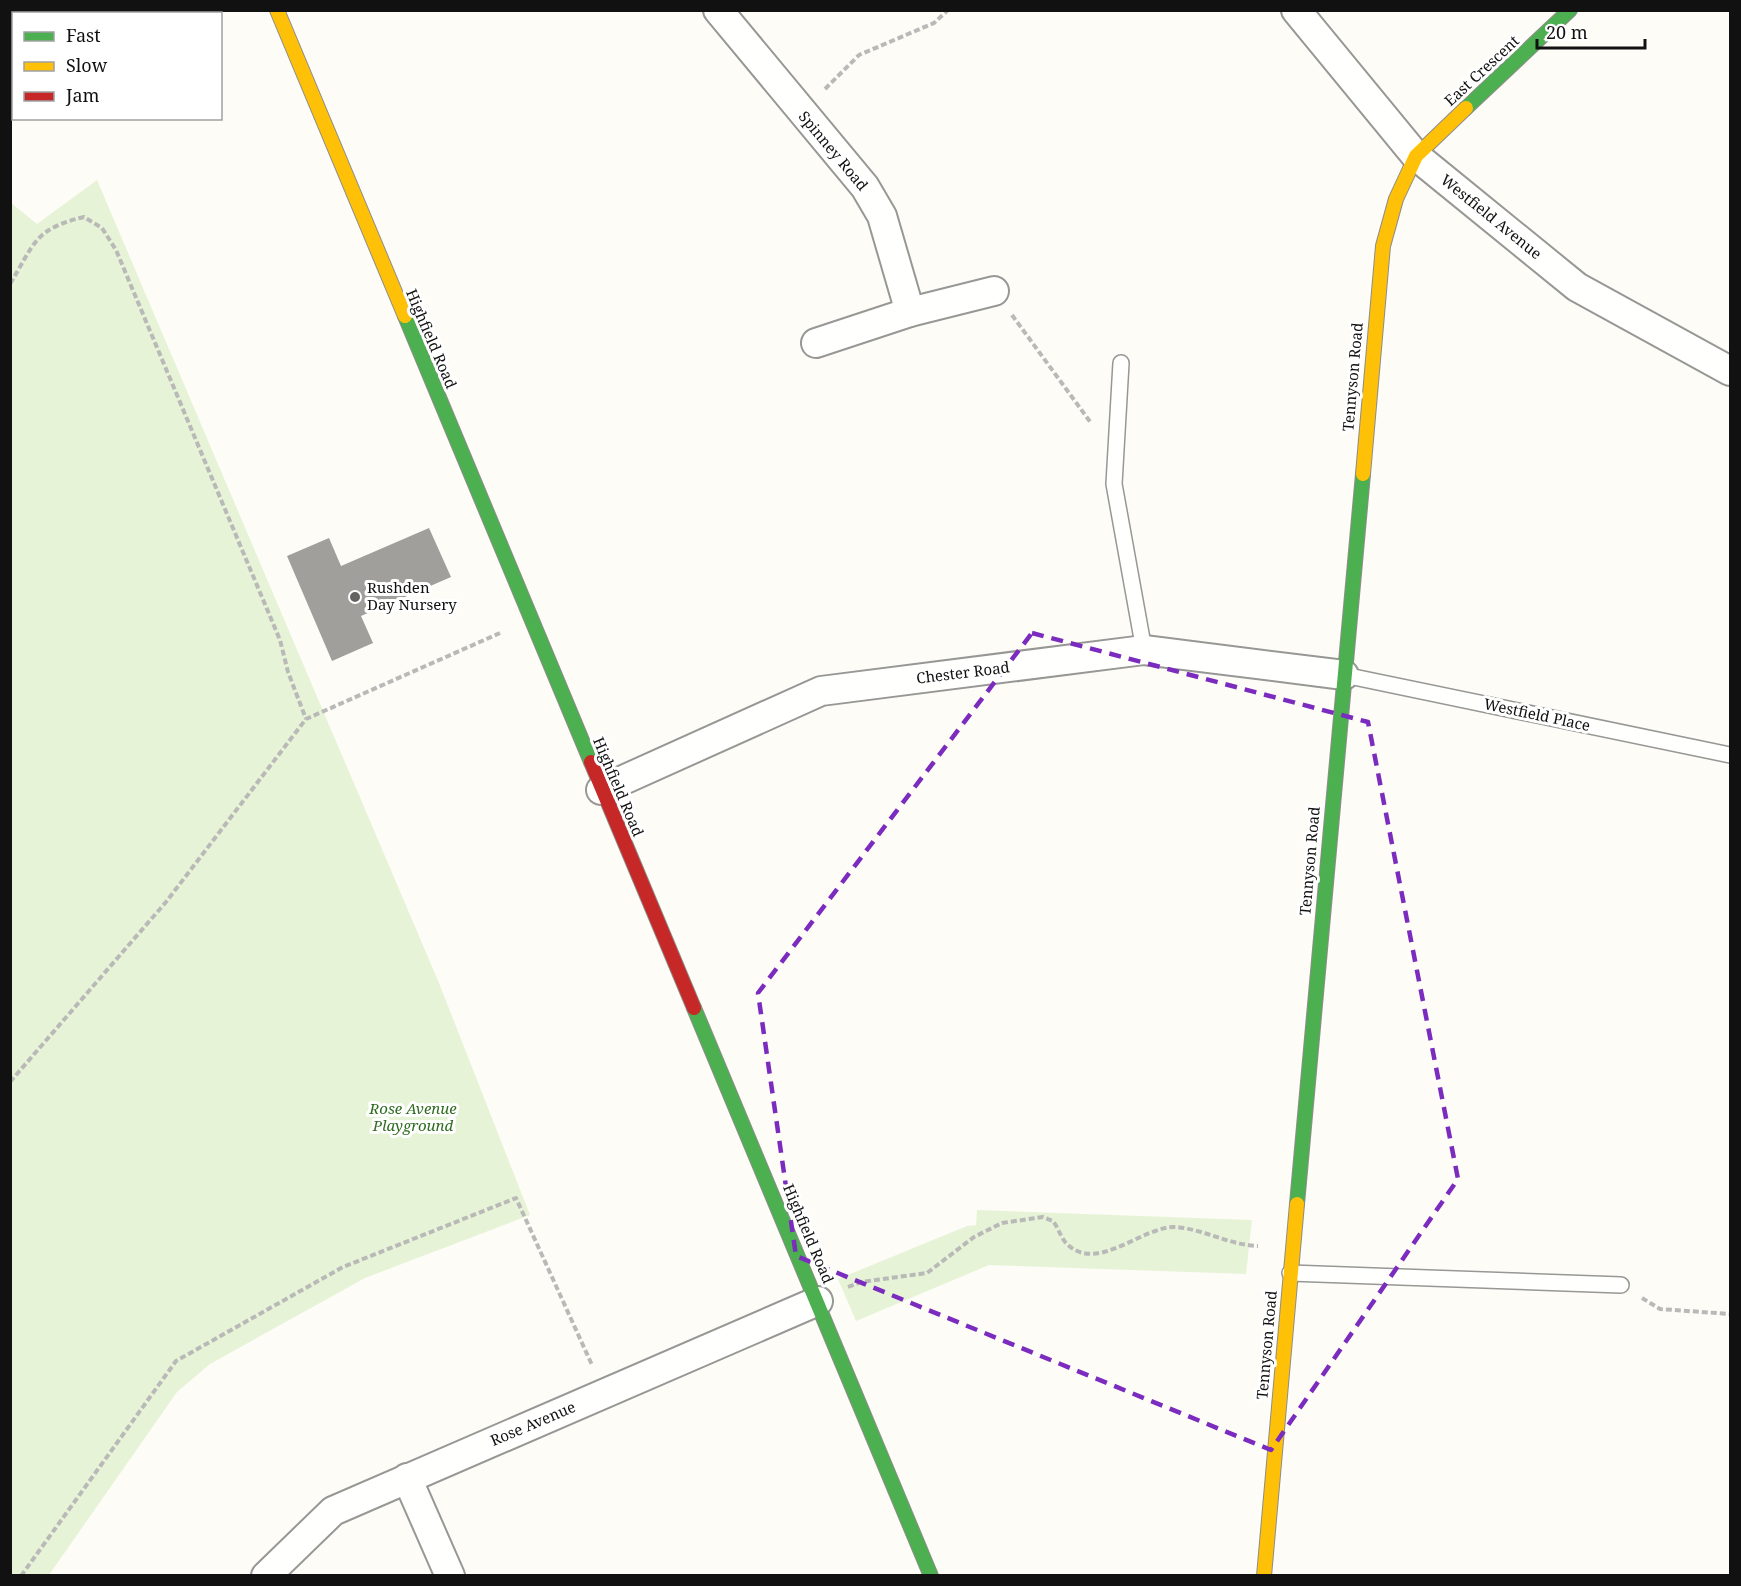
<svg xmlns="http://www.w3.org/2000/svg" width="1741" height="1586" font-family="'Noto Serif',serif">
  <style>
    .green { fill: #e7f3d7 }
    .building { fill: #a19f9c }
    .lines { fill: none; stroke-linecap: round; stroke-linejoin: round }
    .lane-casing { stroke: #979795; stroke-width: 18 }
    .street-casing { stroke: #979795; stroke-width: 32 }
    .fast-casing { stroke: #8e8d8b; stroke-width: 16 }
    .slow-casing { stroke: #8e8d8b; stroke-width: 16 }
    .jam-casing { stroke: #8e8d8b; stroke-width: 16 }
    .path { stroke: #b9b9b8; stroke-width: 4; stroke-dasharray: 6 3; stroke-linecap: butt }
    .lane { stroke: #fffffe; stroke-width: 15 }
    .street { stroke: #fffffe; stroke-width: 28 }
    .fast { stroke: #4caf50; stroke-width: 14 }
    .slow { stroke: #ffc107; stroke-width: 14 }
    .jam { stroke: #c62828; stroke-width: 14 }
    .marked { fill: none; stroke: #7b2cbf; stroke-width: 4.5; stroke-dasharray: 12 8; stroke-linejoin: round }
    .poi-dot { fill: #646362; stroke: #fff; stroke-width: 2 }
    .labels { text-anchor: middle; stroke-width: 6; stroke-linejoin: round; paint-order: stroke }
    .street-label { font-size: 15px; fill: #111; stroke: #fff }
    .poi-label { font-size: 15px; fill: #111; stroke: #fff; text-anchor: start }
    .park-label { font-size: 15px; font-style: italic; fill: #2f6b1f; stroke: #fff }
  </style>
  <rect width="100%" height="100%" fill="#fdfcf7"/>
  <g class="green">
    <path d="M97,180l342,803 91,232 -165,63 -155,86 -33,28 -128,183h-38v-1372l26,21z"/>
    <path d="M977,1210l275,10 -6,54 -257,-9 -133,56 -18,-42 129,-53 9,-1z"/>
  </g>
  <path class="building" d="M429,528l22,49 -90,39 12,27 -41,18 -45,-105 42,-18 12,28z"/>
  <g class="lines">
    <g class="lane-casing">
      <g id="lane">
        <path d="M1121,363l-7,121 30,166"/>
        <path d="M1344,675l386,80"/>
        <path d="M1290,1273l331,12"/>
      </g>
    </g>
    <g class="street-casing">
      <g id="street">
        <path d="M718,10l147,177 17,29 28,96"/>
        <path d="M1296,10l120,146 161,131 153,84"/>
        <path d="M816,343l94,-31 84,-21"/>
        <path d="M601,790l220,-99 323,-41 200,25"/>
        <path d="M407,1478l43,98"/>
        <path d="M266,1576l67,-65 485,-210"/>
      </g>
    </g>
    <g class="fast-casing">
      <g id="fast">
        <path d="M1466,108l104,-98"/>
        <path d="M405,316l186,446"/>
        <path d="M694,1008l237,568"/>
        <path d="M1297,1204l66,-730"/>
      </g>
    </g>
    <g class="slow-casing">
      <g id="slow">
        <path d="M277,10l128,306"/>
        <path d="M1363,474l20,-228 13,-47 20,-43 50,-48"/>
        <path d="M1264,1576l33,-372"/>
      </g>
    </g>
    <g class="jam-casing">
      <path id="jam" d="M591,762l103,246"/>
    </g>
    <g class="path">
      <path d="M825,89l34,-34 75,-32 14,-13"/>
      <path d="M10,284c25,-41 24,-55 74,-67l18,11 14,22 164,390 8,32 18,47"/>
      <path d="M1012,315l79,108"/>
      <path d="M10,1082l156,-180 140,-183 194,-86"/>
      <path d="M848,1287l13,-5 66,-9 47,-36 28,-14 41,-6 10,4c6,8 8,18 15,24 31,28 75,-20 109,-18 28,3 53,18 81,19"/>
      <path d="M1642,1298l18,11 70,5"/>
      <path d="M21,1576l155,-215 167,-94 173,-69 76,167"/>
    </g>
    <use href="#lane" class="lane"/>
    <use href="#street" class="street"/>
    <use href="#fast" class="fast"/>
    <use href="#slow" class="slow"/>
    <use href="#jam" class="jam"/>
  </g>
  <path class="marked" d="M1032,633l336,89 90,457 -187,271 -475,-194 -38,-263z"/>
  <circle class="poi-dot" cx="355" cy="597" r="6"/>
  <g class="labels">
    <g class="street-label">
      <text transform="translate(1482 71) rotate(-43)" y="5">East Crescent</text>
      <text transform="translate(833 151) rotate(50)" y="5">Spinney Road</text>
      <text transform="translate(1491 217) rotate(39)" y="5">Westfield Avenue</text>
      <text transform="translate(431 339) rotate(67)" y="5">Highfield Road</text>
      <text transform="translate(1353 377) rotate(-85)" y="5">Tennyson Road</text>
      <text transform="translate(963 673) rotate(-7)" y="5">Chester Road</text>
      <text transform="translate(1537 715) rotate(12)" y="5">Westfield Place</text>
      <text transform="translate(618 787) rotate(67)" y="5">Highfield Road</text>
      <text transform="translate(1310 861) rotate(-85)" y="5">Tennyson Road</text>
      <text transform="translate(808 1234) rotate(67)" y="5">Highfield Road</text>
      <text transform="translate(1267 1345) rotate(-85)" y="5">Tennyson Road</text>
      <text transform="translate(533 1424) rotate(-23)" y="5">Rose Avenue</text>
    </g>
    <g class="poi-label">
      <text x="367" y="593">Rushden<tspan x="367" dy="17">Day Nursery</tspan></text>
    </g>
    <g class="park-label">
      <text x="413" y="1114">Rose Avenue<tspan x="413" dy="17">Playground</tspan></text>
    </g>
  </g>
  <rect width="1741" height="1586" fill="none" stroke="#111111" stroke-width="24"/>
  <rect x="12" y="12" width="210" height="108" fill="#ffffff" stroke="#a0a0a0" stroke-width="1.5"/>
  <rect x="24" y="32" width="30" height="9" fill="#4caf50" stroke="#a0a0a0" stroke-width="1.5"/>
  <text x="66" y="42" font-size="18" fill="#111111">Fast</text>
  <rect x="24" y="62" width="30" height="9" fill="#ffc107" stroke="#a0a0a0" stroke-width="1.5"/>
  <text x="66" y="72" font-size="18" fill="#111111">Slow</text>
  <rect x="24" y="92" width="30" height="9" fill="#c62828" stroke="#a0a0a0" stroke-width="1.5"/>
  <text x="66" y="102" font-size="18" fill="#111111">Jam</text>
  <path d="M1537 39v9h108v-9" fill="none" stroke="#111111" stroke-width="3"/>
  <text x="1546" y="39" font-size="18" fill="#111111" stroke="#ffffff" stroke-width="4.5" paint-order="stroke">20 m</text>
</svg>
